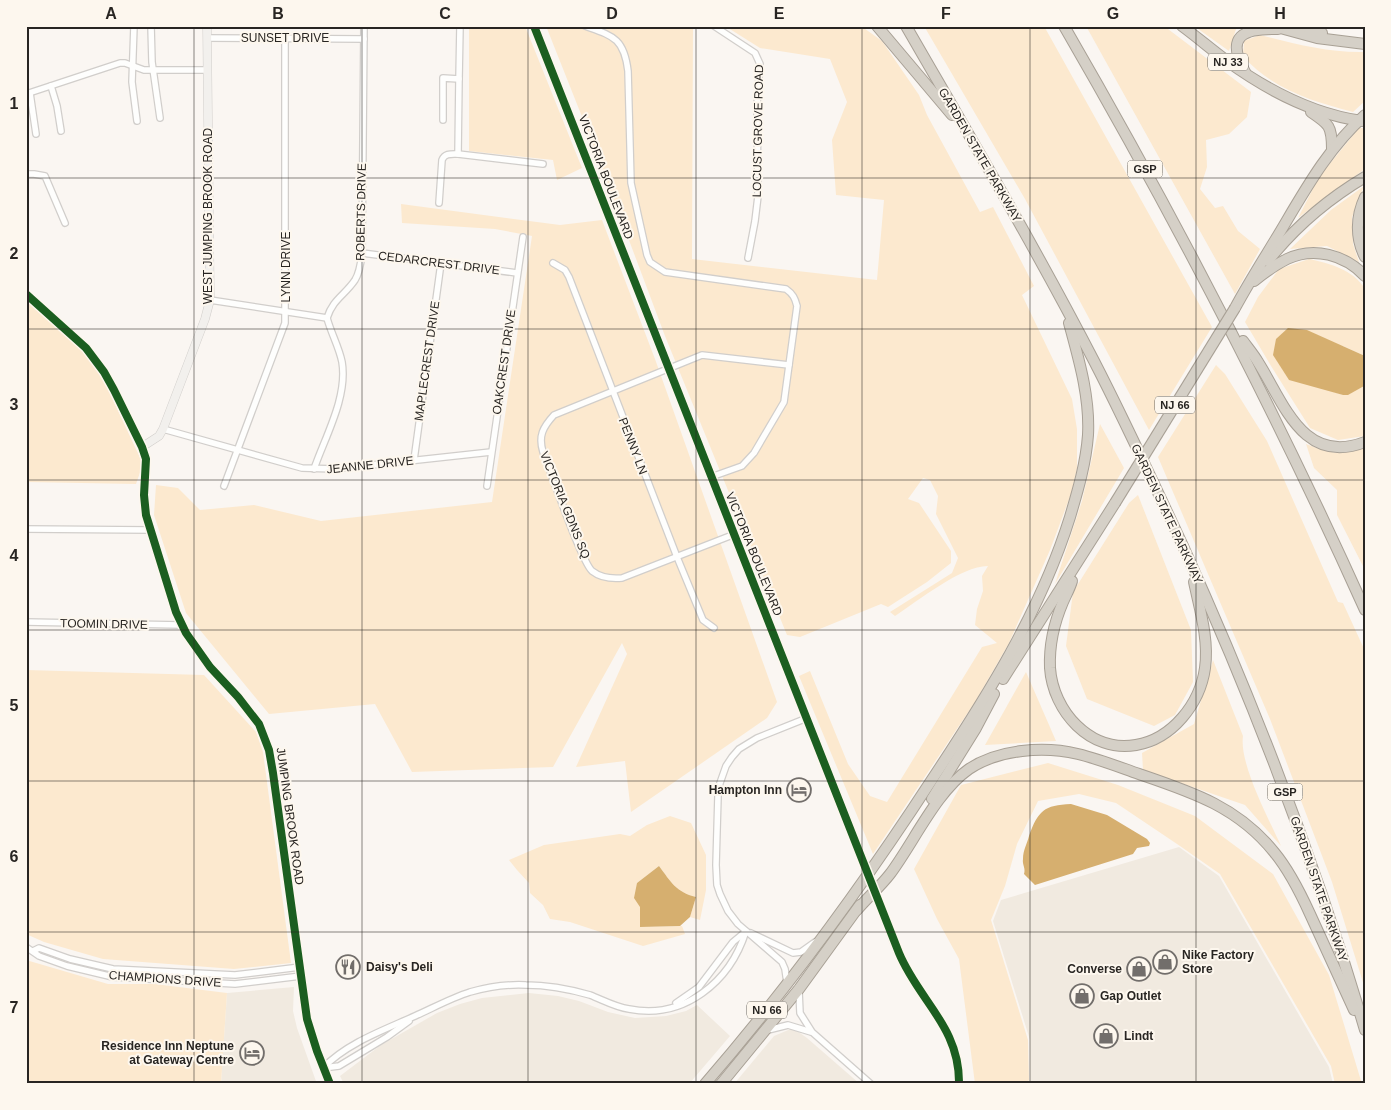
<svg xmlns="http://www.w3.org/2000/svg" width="1391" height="1110" font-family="Helvetica,sans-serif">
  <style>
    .built { fill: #f1eae0 }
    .green { fill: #fce9cf }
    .water { fill: #d6af6f }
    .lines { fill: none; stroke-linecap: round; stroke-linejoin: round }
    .street-casing { stroke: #d1cecb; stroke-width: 8 }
    .secondary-casing { stroke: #d1cecb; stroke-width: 9 }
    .highway-casing { stroke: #a8a095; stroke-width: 12 }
    .street { stroke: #fefefd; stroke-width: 5.5 }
    .secondary { stroke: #f2f0ed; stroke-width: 8 }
    .highway { stroke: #d5d0c7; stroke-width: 10 }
    .secondary-bridge-casing { stroke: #d1cecb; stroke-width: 9; stroke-linecap: butt }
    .highway-bridge-casing { stroke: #a8a095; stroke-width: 12; stroke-linecap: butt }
    .secondary-bridge { stroke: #f2f0ed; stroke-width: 8 }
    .highway-bridge { stroke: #d5d0c7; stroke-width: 10 }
    .cycleway-casing { stroke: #fdf7ee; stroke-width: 11 }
    .cycleway { stroke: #1b5e20; stroke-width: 8 }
    .grid { fill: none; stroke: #282522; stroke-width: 1; stroke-opacity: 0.55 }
    .labels { text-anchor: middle; stroke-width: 4; stroke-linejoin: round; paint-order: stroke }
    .shield { fill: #fdf7ee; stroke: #68645f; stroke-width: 1 }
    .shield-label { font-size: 11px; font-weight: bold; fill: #282522 }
    .street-label { font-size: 12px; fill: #282522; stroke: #fdf7ee }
    .poi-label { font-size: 12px; font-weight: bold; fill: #282522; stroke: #fdf7ee; text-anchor: start }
    .neatline { fill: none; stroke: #282522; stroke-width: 2 }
    .grid-label { font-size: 16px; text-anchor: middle; font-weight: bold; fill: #282522 }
  </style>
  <rect width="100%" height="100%" fill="#faf6f2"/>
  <g class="built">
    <path d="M1179,847l40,29 110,191 4,17h-305l2,-4v-40l-37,-119 8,-21z"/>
    <path d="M294,987l-1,24 4,17 20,56h-96l6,-91z"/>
    <path d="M529,993l29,3 21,5 29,11 27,6 31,-2 20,-5 11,-6 33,31 -41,48h-345l-4,-8 41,-31 56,-32 23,-9 22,-6z"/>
    <path d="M793,1028l14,10 53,46h-126l40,-48z"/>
  </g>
  <g class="green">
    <path d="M469,26h56l57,142 -25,12 -4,-20 -84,-9z"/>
    <path d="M546,26h147l-1,233 185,21 7,-80 -48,-5 -4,-55 15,-38 -17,-43 -70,-11 -35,-22h136l21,15 37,54 8,20 53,97 13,-5 41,79 -12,9 50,104 5,30v39l-6,26 -21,56 -41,93 -34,59 -102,152 -74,-178 11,-5 38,93 22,32 17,6 95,-155 15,-4 -22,-18 2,-16 6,-18 -1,-15 6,-10c-27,0 -70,35 -93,50l-5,-4 62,-39 6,-15 -22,-44 2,-18 -8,-16 -7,-2 -15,21 11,4 32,48v12l-24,19 -39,25 -7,-3 -81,33 -13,-2 -122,-299 -71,-189z"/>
    <path d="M924,26h120l168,301 -63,103 -124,-231z"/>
    <path d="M1086,26h78l87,66 -4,25 -18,17 -23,6 1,27 -7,22 15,19 8,-2 15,25 22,18 -25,45z"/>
    <path d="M1194,26h43l-8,25z"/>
    <path d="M1260,35c35,9 69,18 105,17v49l-12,11c-42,-11 -81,-23 -110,-56l1,-15z"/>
    <path d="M1359,128h6v41l-38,27 -29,22 21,-41z"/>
    <path d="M1364,186l-12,31 1,27 6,18 -32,-16 -37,3 41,-39z"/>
    <path d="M401,204l159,21 42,-5 53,139 122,343 -10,16 -136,94 -6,-51 -49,6 51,-113 -5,-11 -69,124 -141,5 -37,-68 -106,10 -83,-101 -32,-98 2,-30 22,3 22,22 54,-5 67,16 171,-19 40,-266 -37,-7 -93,-6z"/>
    <path d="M1309,259c20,4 45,11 56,30v67l-22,-10 -18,43 18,6 22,-10v51l-27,4 -28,-12 -39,-62 -26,-44 13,-25 21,-28z"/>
    <path d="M26,293l66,62 51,109 -7,20 -110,-2z"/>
    <path d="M1216,365l9,9 42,67 71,161 5,1 22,48v338l-33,-107 -62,-163 -112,-262z"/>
    <path d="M1100,424l24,44 -69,116 27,-83z"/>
    <path d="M1306,444c23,9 35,13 59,2v124l-28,-55v-25l-23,-22z"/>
    <path d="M1138,495l53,135 2,52 -18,33 -21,11 -67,-27 -21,-53 7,-54 56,-89z"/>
    <path d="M1213,660l30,76c-4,28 26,83 38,110l-36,-41 -102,-35 -1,-17 52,-29z"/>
    <path d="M26,670l178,5 52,57 7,20 28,211 -57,6 -131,-10 -59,-17 -18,-8z"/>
    <path d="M1026,672l30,69 -71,4z"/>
    <path d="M1048,763l70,22 77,31 78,58 56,101 33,109h-27l-4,-18 -111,-192 -40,-28 -64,-43 -37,-9 -41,7 -21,43 -12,42 -14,34 37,120 1,40 -3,4h-51l-16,-125 -22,-40 -23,-50 47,-84z"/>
    <path d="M670,816l21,7 15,32v35l-6,30 -10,-3 6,-20c-20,-5 -25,-15 -37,-31l-22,17 3,24v20l42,-1 3,8 -42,12 -73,-24 -20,-3 -7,-14 -13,-12 -1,-10 -12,-13 -8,-10 35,-15 76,-11 10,2 17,-11z"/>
    <path d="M26,960l82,24h47l72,9 -6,91h-195z"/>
  </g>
  <g class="water">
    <path d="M1288,328l19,2 58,26 -1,30 -16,9h-5l-54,-15 -16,-25 3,-16z"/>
    <path d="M1071,804l36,11 40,24 3,4 -1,3 -12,2 -4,6 -98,31 -11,-11c2,-6 -2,-9 -1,-15 0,-9 4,-15 6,-23 9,-25 15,-31 42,-32z"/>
    <path d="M659,866c12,16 17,26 37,31l-6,20 -10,9 -40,1v-20l-6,-9 3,-15z"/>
  </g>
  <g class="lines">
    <g class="street-casing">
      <g id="street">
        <path d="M134,26l-2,56 5,39"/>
        <path d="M151,26l1,36 8,56"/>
        <path d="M585,26c28,10 39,12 43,45l3,112 16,72 3,7 15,10 121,17c7,5 9,9 11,17l-13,96 -30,51 -12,13 -31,11"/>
        <path d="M714,26l41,27 5,11 -3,41 1,91 -3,25 -7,37"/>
        <path d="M207,38l157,1"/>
        <path d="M51,86l6,20 4,25"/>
        <path d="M30,93l6,41"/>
        <path d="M26,94l94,-31h5l19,7h63"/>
        <path d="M443,120v-42l16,1 1,-53"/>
        <path d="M458,154l1,-75"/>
        <path d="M26,174h8l11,2 20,47"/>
        <path d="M439,203l3,-43c3,-7 9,-6 16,-6l85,10"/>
        <path d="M362,253l155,20"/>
        <path d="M553,263l12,7 4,7 108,280 26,63 11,8"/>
        <path d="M210,300l117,18"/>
        <path d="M163,429l139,39 33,1 156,-17"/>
        <path d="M414,460l27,-197"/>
        <path d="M314,469c11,-32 34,-72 28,-107 -3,-15 -11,-29 -15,-44 6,-19 18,-23 28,-38 5,-8 6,-18 7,-27l2,-227"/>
        <path d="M224,486l61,-163v-285"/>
        <path d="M487,486l36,-249"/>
        <path d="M26,529l124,1"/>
        <path d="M735,534l-113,44c-11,1 -21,0 -30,-7 -11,-10 -41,-99 -49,-119 -5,-16 0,-25 11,-37l148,-60 87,10"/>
        <path d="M26,622l155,3"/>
        <path d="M751,933l42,20 8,-1 14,-10"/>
        <path d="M26,947l13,9 28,10 46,11 122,7 66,-8"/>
        <path d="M33,951l6,-3 31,11 43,10 122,6 65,-8"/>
        <path d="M787,983l-2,-14 -3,-7 -44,-38 -10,-13 -8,-17 -3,-9 -1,-20 2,-69 2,-13 6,-17 6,-9 7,-8 18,-11 50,-20"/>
        <path d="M799,991l1,22 12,19 59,52"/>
        <path d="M676,1003l23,-16 34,-45 12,-10"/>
        <path d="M768,1030l20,-5 23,7"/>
        <path d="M323,1068c24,-25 61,-38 92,-52 18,-8 36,-18 55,-24 18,-5 38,-8 56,-7 22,0 43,4 64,10 13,5 25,12 39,14 55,11 101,-27 117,-78"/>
        <path d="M323,1068l16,-2 48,-29 22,-16"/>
      </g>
    </g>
    <g class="secondary-casing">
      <g id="secondary">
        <path d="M534,26l323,819"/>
        <path d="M26,294l60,54 18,24 10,18 28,57 4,12 -2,36 2,20 30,97 10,21 24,34 28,30 21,27 10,26 4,23 34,246 10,32 13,33"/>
        <path d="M142,447l17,-11 4,-7 42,-110 5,-19 -3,-274"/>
        <path d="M884,916c7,18 13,37 23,54 22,39 53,65 52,114"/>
      </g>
    </g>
    <g class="highway-casing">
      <g id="highway">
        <path d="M877,26l75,89"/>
        <path d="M906,26c64,111 129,221 188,335 31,60 60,123 89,185 71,157 133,318 182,484"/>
        <path d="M1064,26c110,190 211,384 301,584"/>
        <path d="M1182,26c15,11 30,24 45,35 40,29 85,53 135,60"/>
        <path d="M1273,26l44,12 48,6"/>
        <path d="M1304,26l18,7"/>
        <path d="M1245,72c-20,-36 -2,-44 33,-43"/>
        <path d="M1311,112c18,12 21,14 21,37"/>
        <path d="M1365,197c-9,19 -10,41 0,60"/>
        <path d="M1268,261c27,-34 60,-62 97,-84"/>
        <path d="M1254,281c10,-8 21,-16 33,-22 27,-13 58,-4 78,17"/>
        <path d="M1235,308c14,-26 30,-51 45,-76 25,-42 48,-84 85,-117"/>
        <path d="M1243,341c5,7 11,14 15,21 26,41 45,104 107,80"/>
        <path d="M1072,581c-2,7 -6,14 -9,21 -9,21 -14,43 -13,66 3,43 40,85 86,77 36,-6 64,-41 69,-77 4,-28 -5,-58 -11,-86"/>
        <path d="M1003,679l112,-176"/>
        <path d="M932,799l44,-71 18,-34"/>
        <path d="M857,910c10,-12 23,-23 33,-36 24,-32 46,-82 79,-105 30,-20 75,-23 109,-15 21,5 41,13 61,20 53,18 99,33 135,78 15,18 26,40 36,62 15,32 29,64 44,96"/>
        <path d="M705,1084c83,-96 157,-197 226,-303 55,-83 109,-168 139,-264 8,-27 16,-54 18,-82 2,-38 -9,-75 -19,-112"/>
        <path d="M721,1084l78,-95 61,-84"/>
      </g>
    </g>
    <use href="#street" class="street"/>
    <use href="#secondary" class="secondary"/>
    <use href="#highway" class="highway"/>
    <g class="secondary-bridge-casing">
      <path id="secondary-bridge" d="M857,845l27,71"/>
    </g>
    <g class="highway-bridge-casing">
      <path id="highway-bridge" d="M1115,503l120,-195"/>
    </g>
    <use href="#secondary-bridge" class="secondary-bridge"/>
    <use href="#highway-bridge" class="highway-bridge"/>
    <g class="cycleway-casing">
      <g id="cycleway">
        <path d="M534,26l365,927c20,48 61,74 60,131"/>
        <path d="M26,294l60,54 18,24 10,18 28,57 4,12 -2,36 2,20 30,97 10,21 24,34 28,30 21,27 10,26 4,23 34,246 10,32 13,33"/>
      </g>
    </g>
    <use href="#cycleway" class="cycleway"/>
  </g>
  <path class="grid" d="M194,26v1058M362,26v1058M528,26v1058M696,26v1058M862,26v1058M1030,26v1058M1196,26v1058M26,178h1339M26,329h1339M26,480h1339M26,630h1339M26,781h1339M26,932h1339"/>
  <defs>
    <g id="hotel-ring" transform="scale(1.25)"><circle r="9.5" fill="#fdf7ee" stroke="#726e6b" stroke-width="1.5"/><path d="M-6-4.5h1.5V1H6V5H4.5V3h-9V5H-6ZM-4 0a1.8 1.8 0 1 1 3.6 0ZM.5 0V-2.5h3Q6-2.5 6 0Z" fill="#726e6b"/></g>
    <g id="shop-ring" transform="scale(1.25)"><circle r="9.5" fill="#fdf7ee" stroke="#726e6b" stroke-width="1.5"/><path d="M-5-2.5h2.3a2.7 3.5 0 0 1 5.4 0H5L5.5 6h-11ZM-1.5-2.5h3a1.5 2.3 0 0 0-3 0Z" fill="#726e6b"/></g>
    <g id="restaurant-ring" transform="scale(1.25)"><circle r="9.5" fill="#fdf7ee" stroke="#726e6b" stroke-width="1.5"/><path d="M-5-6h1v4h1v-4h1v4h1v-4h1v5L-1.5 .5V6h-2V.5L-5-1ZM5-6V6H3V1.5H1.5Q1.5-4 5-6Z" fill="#726e6b"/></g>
  </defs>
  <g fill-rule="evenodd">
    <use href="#hotel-ring" x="799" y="790"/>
    <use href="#shop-ring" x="1165" y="962"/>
    <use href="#restaurant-ring" x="348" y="967"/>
    <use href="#shop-ring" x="1139" y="969"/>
    <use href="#shop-ring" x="1082" y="996"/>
    <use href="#shop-ring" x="1106" y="1036"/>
    <use href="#hotel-ring" x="252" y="1053"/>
  </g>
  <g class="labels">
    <g class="shield">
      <rect x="1208" y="53.5" width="40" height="17" rx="4"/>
      <rect x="1127.5" y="160.5" width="35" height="17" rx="4"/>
      <rect x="1155" y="396.5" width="40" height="17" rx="4"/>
      <rect x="1267.5" y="783.5" width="35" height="17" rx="4"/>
      <rect x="747" y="1001.5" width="40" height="17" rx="4"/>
    </g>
    <g class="shield-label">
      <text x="1228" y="66">NJ 33</text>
      <text x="1145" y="173">GSP</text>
      <text x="1175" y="409">NJ 66</text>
      <text x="1285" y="796">GSP</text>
      <text x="767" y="1014">NJ 66</text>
    </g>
    <g class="street-label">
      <text x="285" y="42">SUNSET DRIVE</text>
      <text transform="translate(758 131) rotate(-89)" y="4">LOCUST GROVE ROAD</text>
      <text transform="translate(980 155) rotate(60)" y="4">GARDEN STATE PARKWAY</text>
      <text transform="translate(606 177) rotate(69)" y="4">VICTORIA BOULEVARD</text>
      <text transform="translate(361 212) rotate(-89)" y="4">ROBERTS DRIVE</text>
      <text transform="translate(208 216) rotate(-90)" y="4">WEST JUMPING BROOK ROAD</text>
      <text transform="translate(439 263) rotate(7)" y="4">CEDARCREST DRIVE</text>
      <text transform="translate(286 267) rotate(-90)" y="4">LYNN DRIVE</text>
      <text transform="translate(427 361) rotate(-82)" y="4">MAPLECREST DRIVE</text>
      <text transform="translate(504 362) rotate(-82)" y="4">OAKCREST DRIVE</text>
      <text transform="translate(633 446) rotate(69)" y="4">PENNY LN</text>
      <text transform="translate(370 465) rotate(-6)" y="4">JEANNE DRIVE</text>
      <text transform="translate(565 505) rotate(68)" y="4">VICTORIA GDNS SQ</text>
      <text transform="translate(1167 514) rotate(65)" y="4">GARDEN STATE PARKWAY</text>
      <text transform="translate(754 554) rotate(68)" y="4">VICTORIA BOULEVARD</text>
      <text transform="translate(104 624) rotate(1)" y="4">TOOMIN DRIVE</text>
      <text transform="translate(290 816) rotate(82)" y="4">JUMPING BROOK ROAD</text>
      <text transform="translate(1319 889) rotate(71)" y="4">GARDEN STATE PARKWAY</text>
      <text transform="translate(165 979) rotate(4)" y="4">CHAMPIONS DRIVE</text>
    </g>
    <g class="poi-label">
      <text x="782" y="794" text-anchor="end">Hampton Inn</text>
      <text x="1182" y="959">Nike Factory<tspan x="1182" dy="14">Store</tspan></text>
      <text x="366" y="971">Daisy's Deli</text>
      <text x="1122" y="973" text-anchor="end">Converse</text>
      <text x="1100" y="1000">Gap Outlet</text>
      <text x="1124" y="1040">Lindt</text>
      <text x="234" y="1050" text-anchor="end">Residence Inn Neptune<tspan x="234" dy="14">at Gateway Centre</tspan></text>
    </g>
  </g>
  <rect width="1391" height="1110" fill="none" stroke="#fdf7ee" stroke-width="55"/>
  <rect x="28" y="28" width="1336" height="1054" class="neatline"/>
  <g class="grid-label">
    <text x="111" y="19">A</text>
    <text x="278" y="19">B</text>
    <text x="445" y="19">C</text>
    <text x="612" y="19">D</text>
    <text x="779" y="19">E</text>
    <text x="946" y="19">F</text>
    <text x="1113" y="19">G</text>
    <text x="1280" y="19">H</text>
    <text x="14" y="109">1</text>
    <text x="14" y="259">2</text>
    <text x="14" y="410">3</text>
    <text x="14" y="561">4</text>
    <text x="14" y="711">5</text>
    <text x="14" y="862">6</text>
    <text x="14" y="1013">7</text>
  </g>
</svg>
